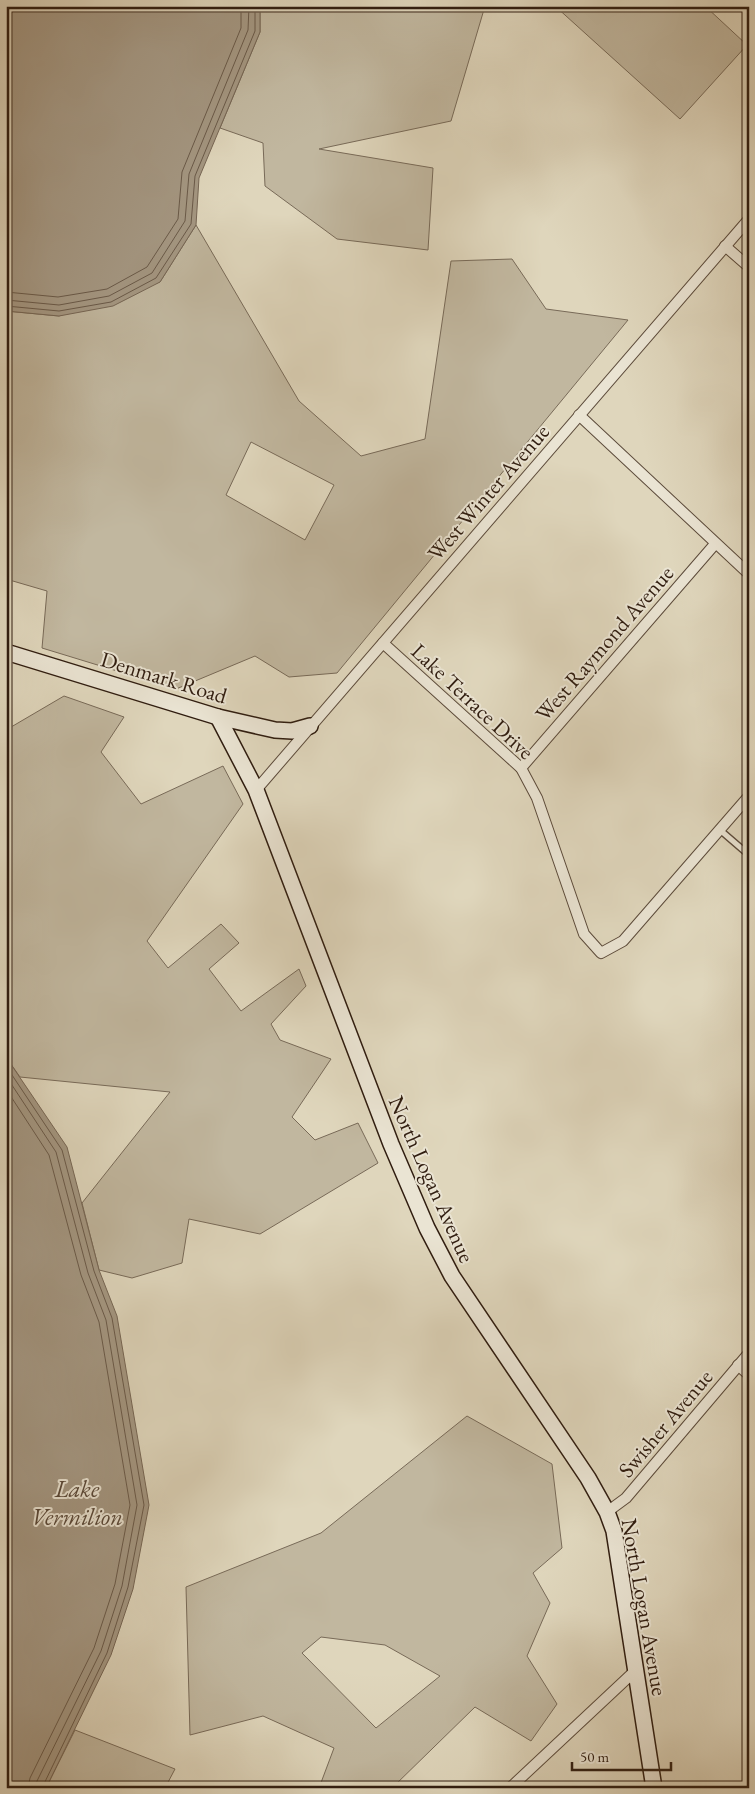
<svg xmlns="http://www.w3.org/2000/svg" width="755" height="1794" font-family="'EB Garamond',serif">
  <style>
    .green { fill: #c1b79f; stroke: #786a58; fill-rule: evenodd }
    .water { fill: #a49782; stroke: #766654 }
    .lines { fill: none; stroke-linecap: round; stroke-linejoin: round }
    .shore { stroke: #6a5a49; stroke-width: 1 }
    .lane-casing { stroke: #5c4b3b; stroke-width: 8 }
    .street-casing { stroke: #5c4b3b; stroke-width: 12 }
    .secondary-casing { stroke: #301d10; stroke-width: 18 }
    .lane { stroke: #eae4d3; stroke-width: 5 }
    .street { stroke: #eae4d3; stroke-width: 10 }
    .secondary { stroke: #eae4d3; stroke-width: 15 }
    .labels { text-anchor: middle; stroke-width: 4; stroke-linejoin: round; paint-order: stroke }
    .street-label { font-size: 22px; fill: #301d10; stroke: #eae4d3 }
    .water-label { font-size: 24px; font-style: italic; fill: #594838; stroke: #eae4d3 }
  </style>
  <rect width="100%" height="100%" fill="#dfd6bc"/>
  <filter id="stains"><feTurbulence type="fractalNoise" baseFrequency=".004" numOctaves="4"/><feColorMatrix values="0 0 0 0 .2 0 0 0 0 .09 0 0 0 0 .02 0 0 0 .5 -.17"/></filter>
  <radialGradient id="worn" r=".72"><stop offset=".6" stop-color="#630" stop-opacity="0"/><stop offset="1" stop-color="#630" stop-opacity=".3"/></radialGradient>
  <g class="green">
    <path d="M260,6h225l-34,115 -132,28 114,19 -5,82 -91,-11 -72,-53 -2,-43 -43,-15 40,-96z"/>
    <path d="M555,6h150l42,39 -67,74z"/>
    <path d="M196,225l103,176 62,55 64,-17 26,-178 61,-2 34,50 82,11 -291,353 -48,4 -34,-21 -79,33 -134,-41 5,-57 -41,-12v-268l53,5 101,-34zM251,442l83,43 -29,55 -79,-45z"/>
    <path d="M64,696l60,21 -23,35 40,52 82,-38 20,38 -96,137 21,27 53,-44 18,19 -30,26 32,42 58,-42 7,17 -35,38 9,16 51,19 -39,58 23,23 43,-17 20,40 -118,71 -71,-15 -7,44 -50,15 -33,-8 -17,-67 88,-111 -150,-15 -14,-20v-327z"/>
    <path d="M467,1416l85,48 10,84 -29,25 17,30 -23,53 30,48 -26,37 -56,-34 -83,81h-73l15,-40 -71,-32 -73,19 -4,-148 135,-54zM321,1637l64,8 55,31 -64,52 -74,-75z"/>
    <path d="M75,1730l100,39 -10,19h-119z"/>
  </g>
  <g class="water">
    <path d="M6,6h254v26l-61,146 -3,47 -36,57 -47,24 -54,10 -53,-5z"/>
    <path d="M6,1057l61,90 32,123 18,46 32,189 -16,84 -22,66 -65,133h-40z"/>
  </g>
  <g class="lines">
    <g class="shore">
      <path d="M6,292l52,5 49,-8 40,-22 31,-48 4,-47 59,-144v-22"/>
      <path d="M6,300l53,5 50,-9 43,-23 33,-52 4,-47 59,-144 1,-24"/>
      <path d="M6,306l53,5 52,-9 45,-24 35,-54 4,-48 60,-145v-25"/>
      <path d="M6,1066l56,84 32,121 18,47 32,187 -16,82 -21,66 -65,135"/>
      <path d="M6,1076l50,76 32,121 18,47 31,185 -15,81 -21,65 -64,130 -2,7"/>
      <path d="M6,1089l43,66 32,120 18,47 31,183 -15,79 -21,64 -64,130 -2,10"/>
    </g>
    <g class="lane-casing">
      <path id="lane" d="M720,830l29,25"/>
    </g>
    <g class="street-casing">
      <g id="street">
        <path d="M725,246l24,21"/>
        <path d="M579,415l170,159"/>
        <path d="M383,643l138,125 16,30 47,136 17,19 22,-12 126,-145"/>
        <path d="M521,768l194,-224"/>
        <path d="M256,790l493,-571"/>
        <path d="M738,1365l11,10"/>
        <path d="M607,1512l19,-14 123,-145"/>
        <path d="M510,1788l126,-118"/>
      </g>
    </g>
    <g class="secondary-casing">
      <g id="secondary">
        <path d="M6,652l212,65 57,13 17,1 18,-5"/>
        <path d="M218,717l38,73 135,354 36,84 25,48 136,202 19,34 7,19 40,257"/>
      </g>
    </g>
    <use href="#lane" class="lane"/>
    <use href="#street" class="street"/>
    <use href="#secondary" class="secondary"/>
  </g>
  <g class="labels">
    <g class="street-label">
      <text transform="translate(488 492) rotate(-49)" y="8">West Winter Avenue</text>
      <text transform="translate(604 643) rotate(-49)" y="8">West Raymond Avenue</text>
      <text transform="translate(164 677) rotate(17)" y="8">Denmark Road</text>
      <text transform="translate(473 701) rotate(43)" y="8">Lake Terrace Drive</text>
      <text transform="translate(432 1179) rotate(66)" y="8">North Logan Avenue</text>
      <text transform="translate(665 1423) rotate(-50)" y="8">Swisher Avenue</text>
      <text transform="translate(645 1607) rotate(80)" y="8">North Logan Avenue</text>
    </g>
    <g class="water-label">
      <text x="77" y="1497">Lake<tspan x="77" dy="28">Vermilion</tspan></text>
    </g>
  </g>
  <rect width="755" height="1794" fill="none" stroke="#dfd6bc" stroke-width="25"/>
  <rect x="8" y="8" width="740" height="1779" fill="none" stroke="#301d10" stroke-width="2.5"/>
  <rect x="12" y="12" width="730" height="1769" fill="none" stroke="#301d10"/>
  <path d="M572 1762v8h99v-8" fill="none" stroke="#301d10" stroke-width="2.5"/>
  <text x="580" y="1762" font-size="15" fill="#301d10" stroke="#eae4d3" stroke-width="4" paint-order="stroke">50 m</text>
  <rect width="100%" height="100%" filter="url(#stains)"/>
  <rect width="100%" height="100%" fill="url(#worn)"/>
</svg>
